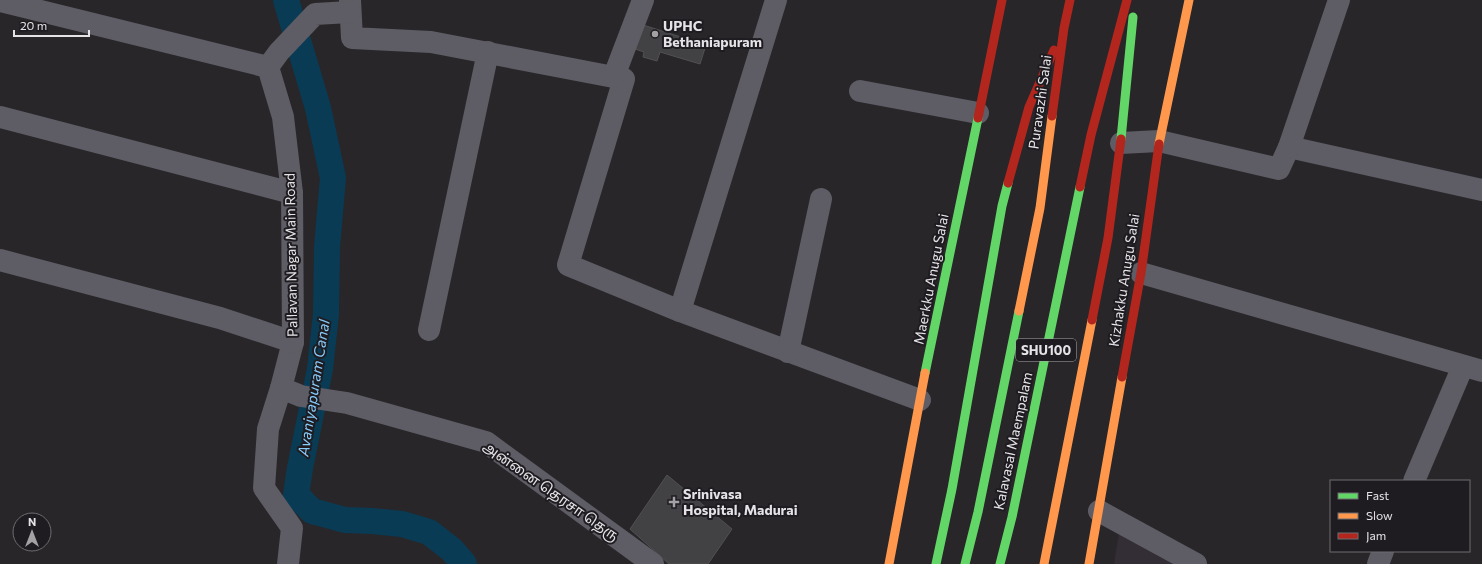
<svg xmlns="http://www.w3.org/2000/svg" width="1482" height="564" font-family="Commissioner,'Noto Sans Tamil',sans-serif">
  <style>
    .built { fill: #332d36 }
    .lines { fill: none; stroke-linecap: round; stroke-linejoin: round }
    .canal { stroke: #0a3b55; stroke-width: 26 }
    .building { fill: #424143; stroke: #525053 }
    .street { stroke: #5e5c64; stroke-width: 22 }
    .fast { stroke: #63d668; stroke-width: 9 }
    .slow { stroke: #ff974d; stroke-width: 9 }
    .jam { stroke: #b3261e; stroke-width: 9 }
    .poi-dot { fill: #a3a1a4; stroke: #1f1c21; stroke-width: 1.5 }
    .labels { text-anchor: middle; stroke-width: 4; stroke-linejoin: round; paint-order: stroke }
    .shield { fill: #1f1c21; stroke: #aaa7ab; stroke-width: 1 }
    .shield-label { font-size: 13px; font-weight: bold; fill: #e5e3e6 }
    .poi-label { font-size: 14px; font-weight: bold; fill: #e5e3e6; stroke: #1f1c21; text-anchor: start }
    .street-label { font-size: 14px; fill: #e5e3e6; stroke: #1f1c21 }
    .water-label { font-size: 15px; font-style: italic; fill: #87cdfc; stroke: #1f1c21 }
  </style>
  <rect width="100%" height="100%" fill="#282629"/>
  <path class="built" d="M1119,533l54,31h-59z"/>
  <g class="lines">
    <path class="canal" d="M286,0l32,108 15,70 -6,69 -1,67 -6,55 -20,99 -4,27 16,16 33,9 27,1 30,3 27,8 23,18 12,14"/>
  </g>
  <g class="building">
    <path d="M640,24l66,21 -6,19 -40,-12 -3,9 -14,-4 1,-5 -12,-4z"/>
    <path d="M667,475l65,54 -24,35h-39l-39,-35z"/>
  </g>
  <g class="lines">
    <g class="street">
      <path d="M350,0l2,38 79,4 193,37 -56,186 112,46 240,89"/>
      <path d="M0,1l268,66 15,50 9,76 1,149 -12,46 -13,41 -4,59 28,40 -4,36"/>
      <path d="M268,67l11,-15 36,-38 35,-2"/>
      <path d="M614,76l29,-76"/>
      <path d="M860,91l118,22"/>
      <path d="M0,117l292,76"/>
      <path d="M1121,143l38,-2 120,28 10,-22 193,43"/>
      <path d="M1289,147l50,-147"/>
      <path d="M0,260l220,58 73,24"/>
      <path d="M1141,273l341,98"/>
      <path d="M680,311l96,-311"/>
      <path d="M429,330l59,-278"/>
      <path d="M788,352l33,-153"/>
      <path d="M281,388l20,8 46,7 139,39 167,122"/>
      <path d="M1414,481l49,-115"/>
      <path d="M1099,511l97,53"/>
      <path d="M1378,564l5,-13"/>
    </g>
    <g class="fast">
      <path d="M1121,139l12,-122"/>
      <path d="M925,373l53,-255"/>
      <path d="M936,564l16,-75 50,-283 6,-23"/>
      <path d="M965,564l13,-52 41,-201"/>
      <path d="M1000,564l12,-47 68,-330"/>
    </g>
    <g class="slow">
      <path d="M1159,144l30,-144"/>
      <path d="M1019,311l21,-103 12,-92"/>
      <path d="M889,564l36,-191"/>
      <path d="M1044,564l48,-244"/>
      <path d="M1089,564l33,-187"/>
    </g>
    <g class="jam">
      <path d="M1052,116l12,-88 6,-28"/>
      <path d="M978,118l24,-118"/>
      <path d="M1008,183l21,-76 25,-57"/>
      <path d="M1080,187l11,-52 36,-135"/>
      <path d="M1092,320l16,-82 13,-99"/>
      <path d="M1122,377l19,-104 18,-129"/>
    </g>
  </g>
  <g class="poi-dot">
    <circle cx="655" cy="34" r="4"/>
    <path d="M672 496h4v4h4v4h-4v4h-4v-4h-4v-4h4z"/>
  </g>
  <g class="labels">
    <rect class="shield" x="1016" y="339" width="60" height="22" rx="3"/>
    <g class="shield-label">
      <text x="1046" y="355">SHU100</text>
    </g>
    <g class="poi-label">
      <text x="663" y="31">UPHC<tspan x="663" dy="16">Bethaniapuram</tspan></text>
      <text x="683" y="499">Srinivasa<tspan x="683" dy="16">Hospital, Madurai</tspan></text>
    </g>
    <g class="street-label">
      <text transform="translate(1040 102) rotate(-82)" y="5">Puravazhi Salai</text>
      <text transform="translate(291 255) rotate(-91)" y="5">Pallavan Nagar Main Road</text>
      <text transform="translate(931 279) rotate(-79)" y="5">Maerkku Anugu Salai</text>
      <text transform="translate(1124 280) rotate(-81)" y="5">Kizhakku Anugu Salai</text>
      <text transform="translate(1013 441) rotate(-78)" y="5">Kalavasal Maempalam</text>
      <text transform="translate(551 491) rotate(35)" y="5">அன்னை தெரசா தெரு</text>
    </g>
    <g class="water-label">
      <text transform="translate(314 388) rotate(-81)" y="5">Avaniyapuram Canal</text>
    </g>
  </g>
  <rect x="1330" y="480" width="140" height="72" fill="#1f1c21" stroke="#6e6c70"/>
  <rect x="1338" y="493" width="20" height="6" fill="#63d668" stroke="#6e6c70"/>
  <text x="1366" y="500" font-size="12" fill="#e5e3e6">Fast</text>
  <rect x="1338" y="513" width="20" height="6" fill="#ff974d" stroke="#6e6c70"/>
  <text x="1366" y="520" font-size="12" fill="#e5e3e6">Slow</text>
  <rect x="1338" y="533" width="20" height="6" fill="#b3261e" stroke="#6e6c70"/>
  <text x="1366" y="540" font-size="12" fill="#e5e3e6">Jam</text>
  <g transform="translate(32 532)"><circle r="19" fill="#1f1c21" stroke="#6e6c70"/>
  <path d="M0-3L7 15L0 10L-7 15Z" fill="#a3a1a4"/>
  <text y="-6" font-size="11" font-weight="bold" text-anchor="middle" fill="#e5e3e6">N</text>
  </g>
  <path d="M14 30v6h75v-6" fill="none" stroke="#e5e3e6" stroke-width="2"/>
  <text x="20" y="30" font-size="12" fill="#e5e3e6" stroke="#1f1c21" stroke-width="3" paint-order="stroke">20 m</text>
</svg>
